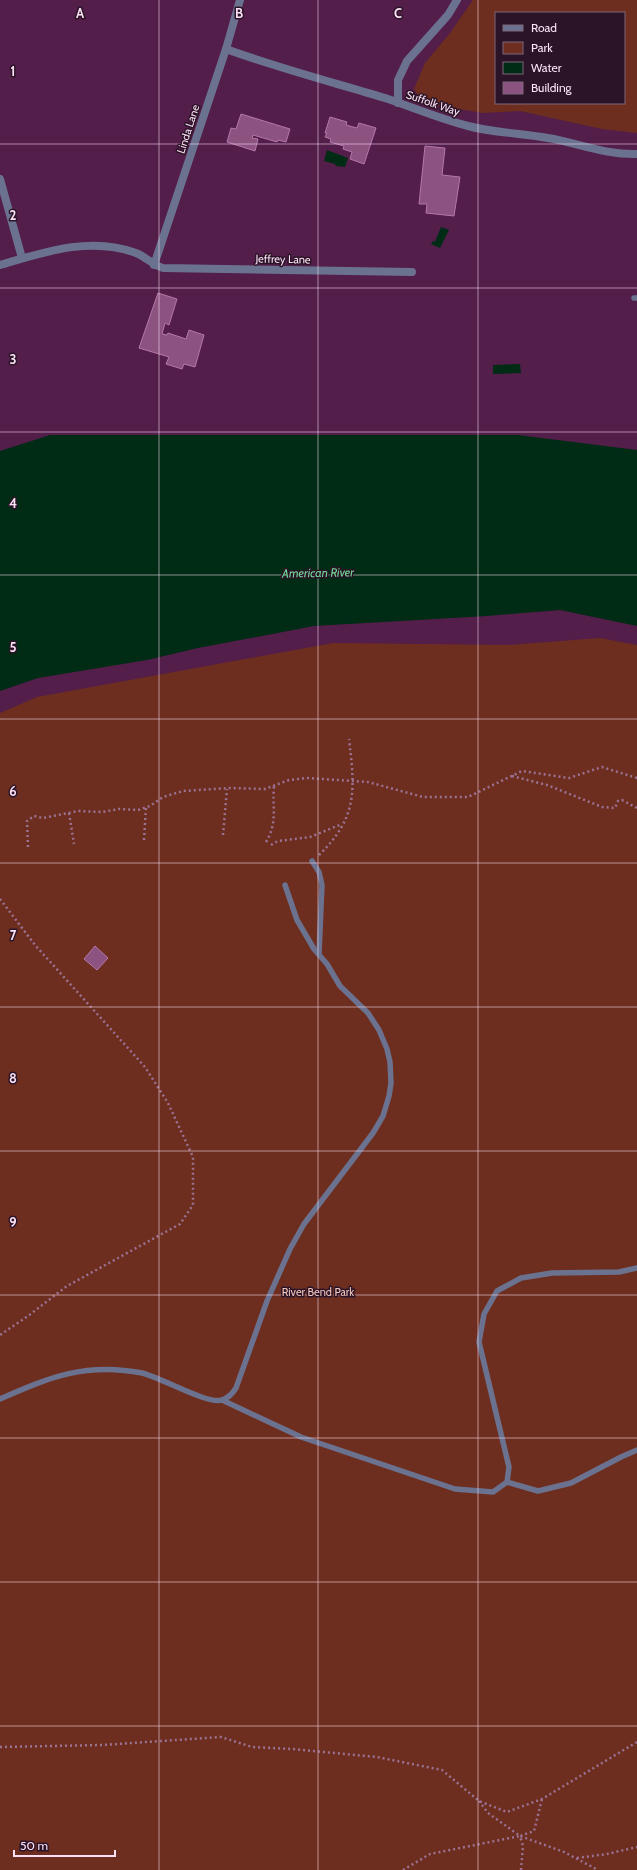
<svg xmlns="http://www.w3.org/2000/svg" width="637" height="1870" font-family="Cabin,sans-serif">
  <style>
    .green { fill: #6e2e1f; fill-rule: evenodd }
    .water { fill: #002b14 }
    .building { fill: #8c5280; stroke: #b578a9 }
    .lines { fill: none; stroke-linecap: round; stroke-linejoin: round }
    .path { stroke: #9b7293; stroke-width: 2.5; stroke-dasharray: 2 3; stroke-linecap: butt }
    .service { stroke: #6b7290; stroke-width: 5.5 }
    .minor { stroke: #6b7290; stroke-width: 8 }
    .grid { fill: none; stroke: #fde2f6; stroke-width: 1; stroke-opacity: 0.55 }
    .labels { text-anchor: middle; stroke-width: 3; stroke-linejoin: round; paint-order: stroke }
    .street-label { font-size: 11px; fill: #fde2f6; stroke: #2b1427 }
    .park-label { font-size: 11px; fill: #f4c7bc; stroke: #2b1427 }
    .water-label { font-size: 12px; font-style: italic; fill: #72d998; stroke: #2b1427 }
    .grid-label { font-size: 13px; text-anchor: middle; font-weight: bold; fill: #fde2f6; stroke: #2b1427; stroke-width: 3; stroke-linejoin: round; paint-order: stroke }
  </style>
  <rect width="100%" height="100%" fill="#531e4a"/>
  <g class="green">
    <path d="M473,0h164v133l-35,-4 -82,-18 -37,2 -60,-10 -9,-14 11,-26 25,-30zM496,13h128v90h-128z"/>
    <path d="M600,638l37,7v1225h-637v-1157l37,-16 296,-54 176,2z"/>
  </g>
  <g class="water">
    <path d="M327,150l21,8 -3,9 -9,-1 -1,-2 -11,-3z"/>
    <path d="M441,227l8,3 -9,18 -9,-4 2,-3 2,1z"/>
    <path d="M520,364l1,9 -28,1v-9z"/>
    <path d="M50,435h468l119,15v176l-77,-16 -73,6 -173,10 -116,22 -51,12 -109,18 -38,13v-240z"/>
  </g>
  <g class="building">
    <path d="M241,114l49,15 -4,13 -8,-2 -1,2 -24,-7 -1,3 6,1 -3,12 -28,-9 4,-14 5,1z"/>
    <path d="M330,117l17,5 -1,3 11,3 2,-5 17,5 -12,36 -14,-5 2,-7 -9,-3 1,-3 -14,-4 1,-3 -6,-2 2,-4h-2z"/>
    <path d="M425,146l20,2 -3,27 18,2 -6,39 -28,-3 1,-9h-8z"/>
    <path d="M158,293l19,6 -8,26 -4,-2 -3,11 5,1 1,-2 18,6 3,-9 15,5 -9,32 -11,-3 -2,5 -16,-5 3,-7 -30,-9z"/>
    <path d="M95,946l13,12 -11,12 -13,-11z"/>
  </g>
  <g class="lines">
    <g class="path">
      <path d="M512,776l35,9 55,22 13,1 3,-7 4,-1 15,8"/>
      <path d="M69,813l5,31"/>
      <path d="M223,835l4,-46"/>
      <path d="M144,840l2,-33"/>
      <path d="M266,842c12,-20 6,-34 8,-56"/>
      <path d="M271,845l7,-4 32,-4 32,-13"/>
      <path d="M28,847l-1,-26 7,-5 9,2 35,-7 24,1 17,-3 19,1 12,-4 13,-9 20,-6 47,-3 35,1 24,-9 18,-2 61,4 55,15h45l54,-26 47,7 33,-11 35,11"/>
      <path d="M319,855c39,-38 36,-65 30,-116"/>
      <path d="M0,899l35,46 110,122 23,36 25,54v48l-13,19 -113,62 -39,30 -28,19"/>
      <path d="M0,1747l102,-2 119,-8 31,10 40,2 85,8 65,13 37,31 28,11 35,-13 95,-57"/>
      <path d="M479,1801l9,12 32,23 44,16 34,18"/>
      <path d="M577,1858l30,-4 30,-7"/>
      <path d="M403,1870l27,-16 90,-18"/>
      <path d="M521,1870l2,-24 -3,-10 14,-5 8,-32"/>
    </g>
    <g class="service">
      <path d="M634,298h3"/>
      <path d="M312,861l7,11 3,13 -3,69"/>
      <path d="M0,1399c50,-22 86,-37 142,-26 18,4 66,32 80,27 6,-2 11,-7 14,-12l31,-87 23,-52 14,-25 69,-91 10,-17 6,-20 2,-13 -1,-21 -3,-13 -8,-19 -11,-17 -28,-27 -13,-22 -13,-15 -17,-29 -12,-35"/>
      <path d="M222,1400l79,37 154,52 38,3 14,-10 2,-15 -30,-125 5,-28 13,-23 24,-13 31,-5 67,-1 18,-4"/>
      <path d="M507,1482l31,9 33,-8 50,-26 16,-7"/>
    </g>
    <g class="minor">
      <path d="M226,49c52,19 106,33 159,49 27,9 55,21 83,28 26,7 54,7 80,12 30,5 58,17 89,16"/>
      <path d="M398,103v-23l9,-19 41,-46 9,-15"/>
      <path d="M0,179l22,79"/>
      <path d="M0,265c44,-13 91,-29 136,-12 10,4 17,12 27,15l249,4"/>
      <path d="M154,265l72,-216 14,-49"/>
    </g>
  </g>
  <path class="grid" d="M159,0v1870M318,0v1870M478,0v1870M0,144h637M0,288h637M0,432h637M0,575h637M0,719h637M0,863h637M0,1007h637M0,1151h637M0,1295h637M0,1438h637M0,1582h637M0,1726h637"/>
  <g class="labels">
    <g class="street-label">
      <text transform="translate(433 103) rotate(19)" y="4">Suffolk Way</text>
      <text transform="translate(188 129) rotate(-72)" y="4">Linda Lane</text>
      <text transform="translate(283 259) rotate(1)" y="4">Jeffrey Lane</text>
    </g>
    <g class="park-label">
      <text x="318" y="1296">River Bend Park</text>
    </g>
    <g class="water-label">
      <text transform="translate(318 573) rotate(-1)" y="4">American River</text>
    </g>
  </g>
  <g class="grid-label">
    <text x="80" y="18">A</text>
    <text x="239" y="18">B</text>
    <text x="398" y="18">C</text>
    <text x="13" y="76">1</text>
    <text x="13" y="220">2</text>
    <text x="13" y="364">3</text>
    <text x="13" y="508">4</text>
    <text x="13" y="652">5</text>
    <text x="13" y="796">6</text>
    <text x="13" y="940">7</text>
    <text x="13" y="1083">8</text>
    <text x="13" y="1227">9</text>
  </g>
  <rect x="495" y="12" width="130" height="92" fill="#2b1427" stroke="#7f667a"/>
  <rect x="503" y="25" width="20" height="6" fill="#6b7290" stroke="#7f667a"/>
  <text x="531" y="32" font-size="12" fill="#fde2f6">Road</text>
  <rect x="503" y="42" width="20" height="12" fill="#6e2e1f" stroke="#7f667a"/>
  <text x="531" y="52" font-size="12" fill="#fde2f6">Park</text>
  <rect x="503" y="62" width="20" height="12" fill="#002b14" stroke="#7f667a"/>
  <text x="531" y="72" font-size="12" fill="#fde2f6">Water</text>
  <rect x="503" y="82" width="20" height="12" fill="#8c5280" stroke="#7f667a"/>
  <text x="531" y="92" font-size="12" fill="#fde2f6">Building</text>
  <path d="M14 1850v6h101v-6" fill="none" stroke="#fde2f6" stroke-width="2"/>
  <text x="20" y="1850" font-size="12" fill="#fde2f6" stroke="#2b1427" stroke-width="3" paint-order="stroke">50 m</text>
</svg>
